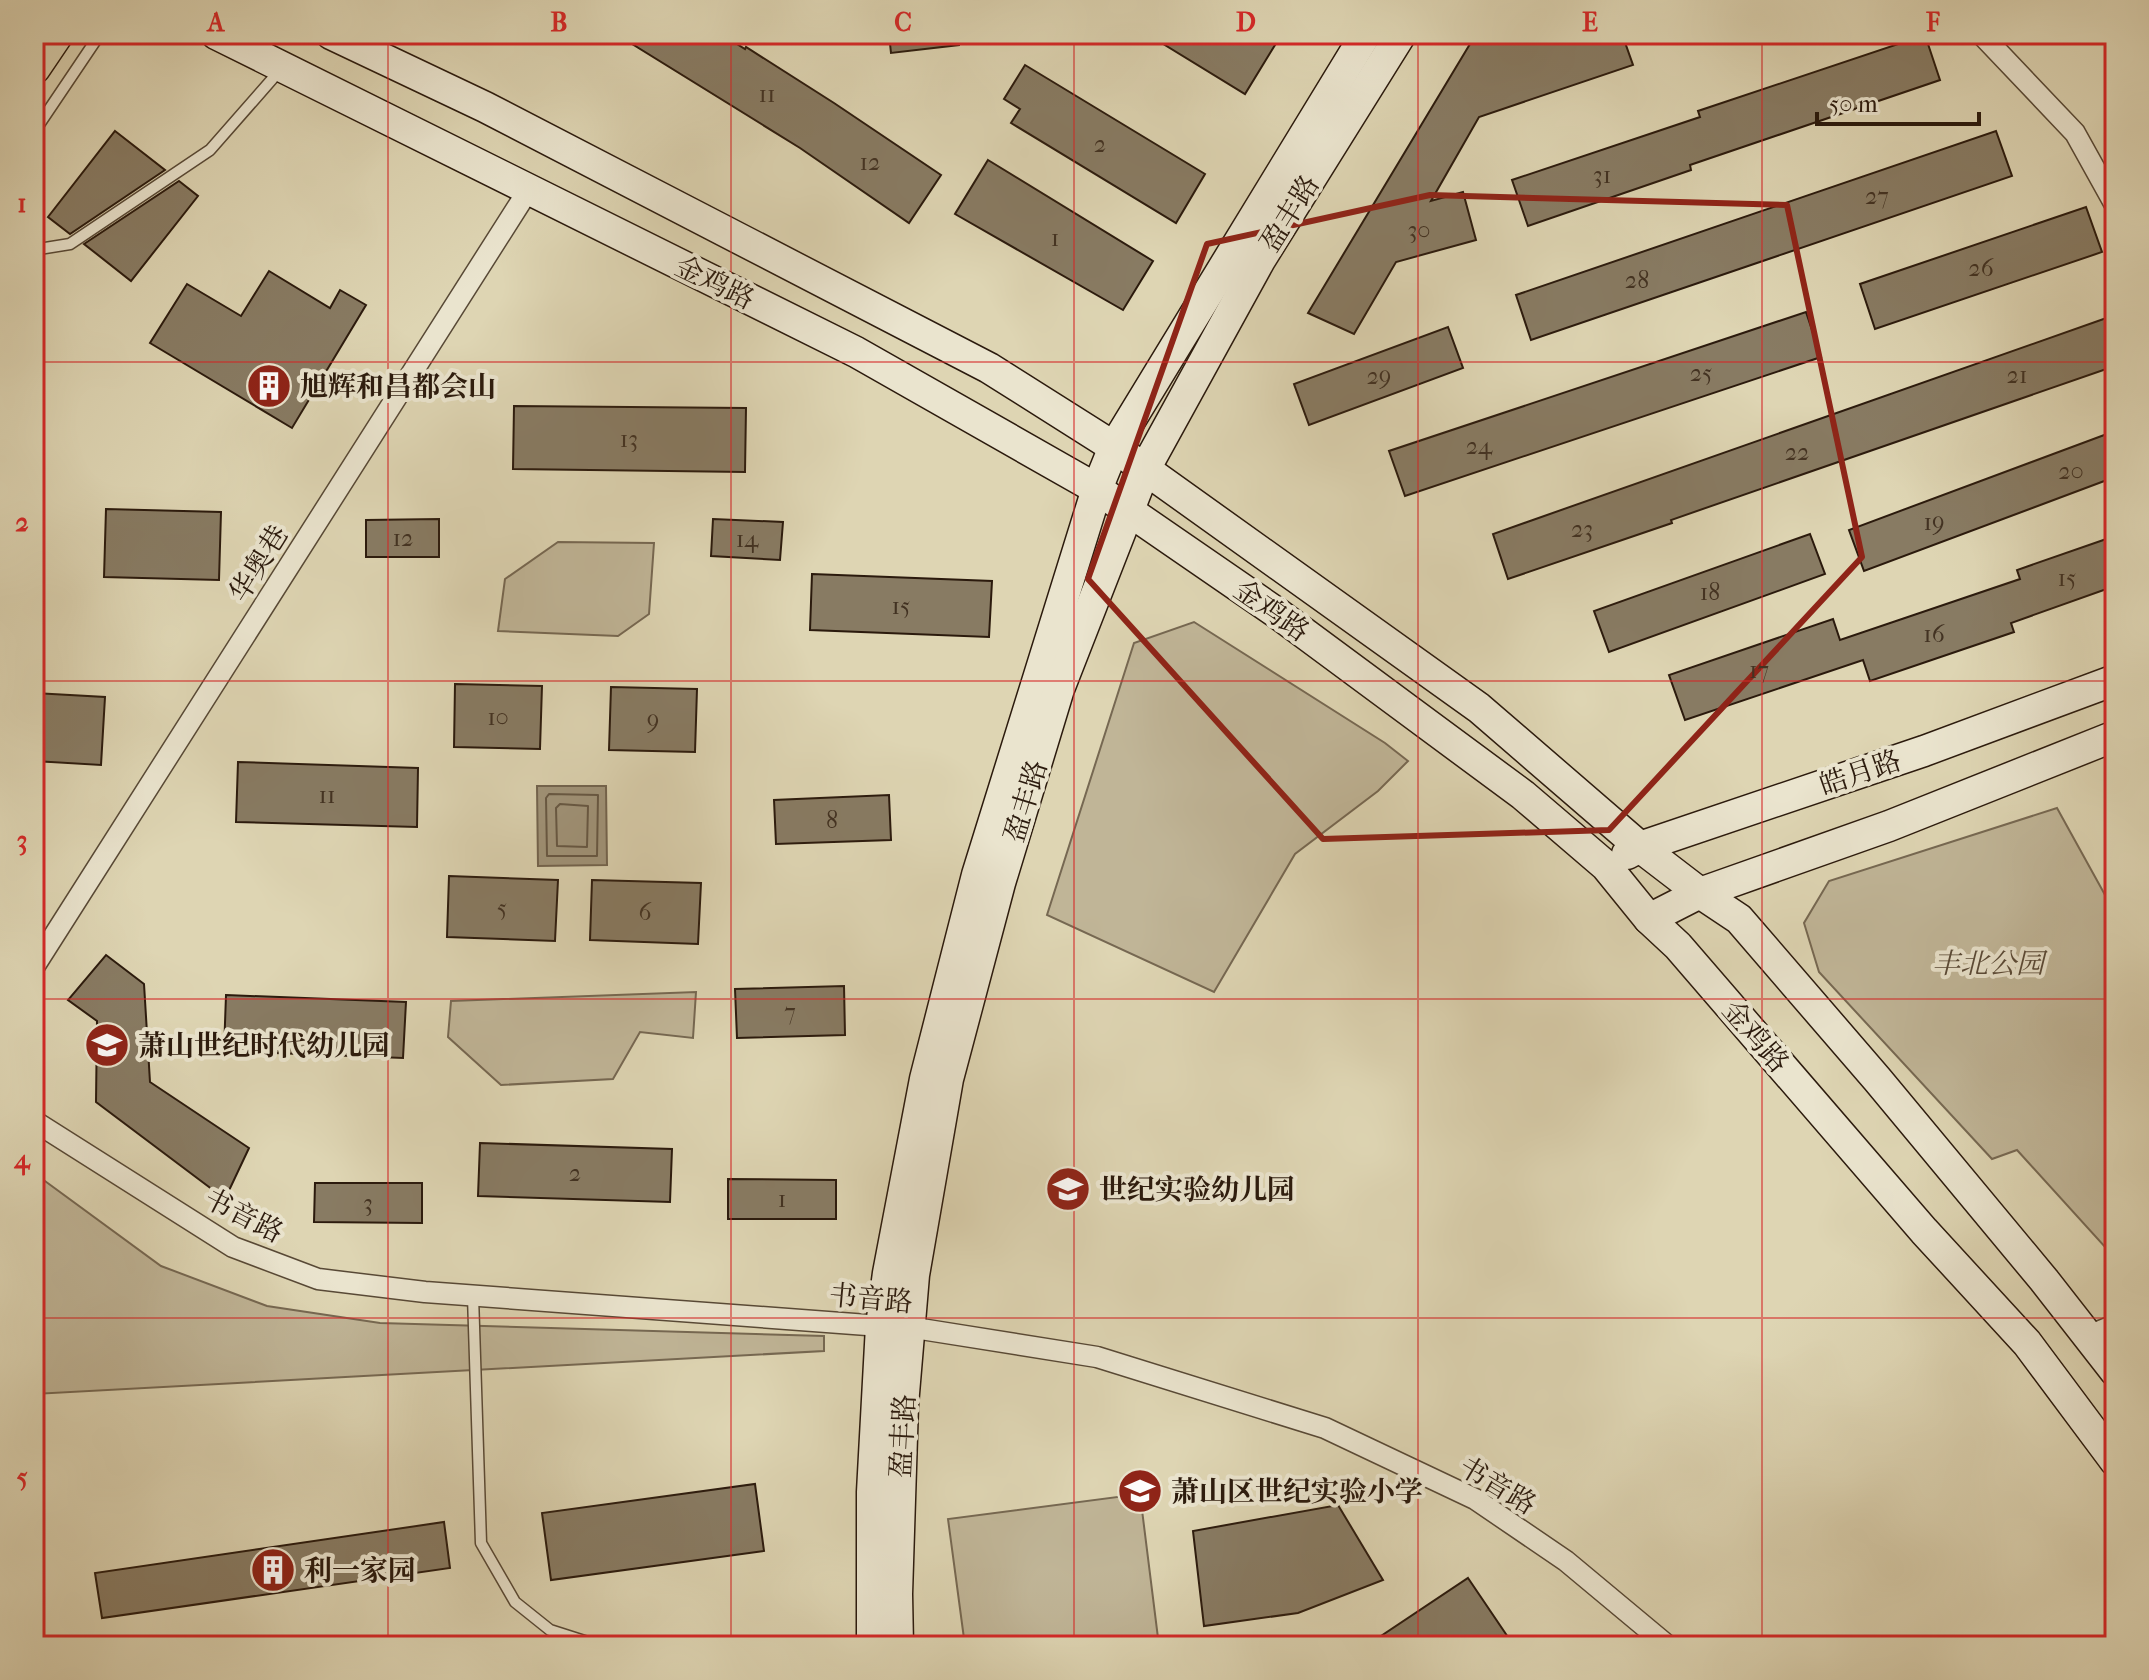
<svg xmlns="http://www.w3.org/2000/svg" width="2149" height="1680" font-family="'IM FELL French Canon','Noto Serif SC',serif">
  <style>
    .green { fill: #c0b597; stroke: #766852; stroke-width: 2 }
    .water { fill: #a1957b; stroke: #72644f; stroke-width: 2 }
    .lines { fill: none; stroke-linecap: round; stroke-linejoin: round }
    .shore { stroke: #665844; stroke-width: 2 }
    .building { fill: #887b63; stroke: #2b1a0d; stroke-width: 2 }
    .lane-casing { stroke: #584936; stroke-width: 13 }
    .street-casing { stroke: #584936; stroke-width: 23 }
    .secondary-casing { stroke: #2b1a0d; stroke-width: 33 }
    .primary-casing { stroke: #2b1a0d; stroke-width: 35 }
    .lane { stroke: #eae4ce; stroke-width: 10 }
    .street { stroke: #eae4ce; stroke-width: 20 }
    .secondary { stroke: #eae4ce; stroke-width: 30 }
    .primary { stroke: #ded5b3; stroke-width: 32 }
    .marked { fill: none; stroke: #8f2418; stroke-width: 6; stroke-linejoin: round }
    .grid { fill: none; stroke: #d62828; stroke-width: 2; stroke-opacity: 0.55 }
    .labels { text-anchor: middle; stroke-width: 8; stroke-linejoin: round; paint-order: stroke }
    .number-label { font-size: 24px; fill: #423222 }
    .street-label { font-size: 28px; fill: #2b1a0d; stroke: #eae4ce }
    .poi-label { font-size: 28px; font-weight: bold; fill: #2b1a0d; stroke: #eae4ce; text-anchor: start }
    .park-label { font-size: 28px; font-style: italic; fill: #584836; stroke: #eae4ce }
    .neatline { fill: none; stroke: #d62828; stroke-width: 3 }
    .grid-label { font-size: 26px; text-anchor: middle; font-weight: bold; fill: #d62828 }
  </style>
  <rect width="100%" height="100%" fill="#ded5b3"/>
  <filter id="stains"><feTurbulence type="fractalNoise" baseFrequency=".0025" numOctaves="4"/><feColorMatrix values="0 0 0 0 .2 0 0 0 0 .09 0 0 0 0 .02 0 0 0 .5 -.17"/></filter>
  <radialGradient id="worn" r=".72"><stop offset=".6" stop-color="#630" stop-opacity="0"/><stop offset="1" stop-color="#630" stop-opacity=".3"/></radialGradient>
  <g class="green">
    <path d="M558,542l96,1 -5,71 -31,22 -120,-5 7,-52z"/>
    <path d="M1194,622l191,121 23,18 -30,30 -83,63 -81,138 -167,-77 87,-272z"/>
    <path d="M2057,808l58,105v345l-98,-108 -25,9 -173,-187 -15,-49 25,-42z"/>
    <path d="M696,992l-3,46 -53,-6 -27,47 -112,6 -53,-48 3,-36z"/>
    <path d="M34,1173l127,93 106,40 113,17 444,13v15l-790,43z"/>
    <path d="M1140,1494l19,152h-194l-17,-127z"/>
  </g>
  <path class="water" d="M537,786h69l1,79 -69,1z"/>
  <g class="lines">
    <g class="shore">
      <path d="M549,794l49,1 -1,61h-50l-1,-58z"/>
      <path d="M560,804l28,2 -1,41 -30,-1 -1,-38z"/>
    </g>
  </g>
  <g class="building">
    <path d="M616,34h105l24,15 1,-2 88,56 107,72 -32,48 -109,-75z"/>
    <path d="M889,34h70v11l-68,8z"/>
    <path d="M1147,34h110l18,11 -30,49z"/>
    <path d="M1476,34h146l11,31 -154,52 -48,84 32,-9 13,48 -80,22 -42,72 -46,-21z"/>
    <path d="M1925,35l15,45 -250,85 1,5 -163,56 -16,-46 188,-63 -2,-6z"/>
    <path d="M1025,65l180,109 -29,49 -165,-100 9,-14 -16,-10z"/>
    <path d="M115,131l50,39 -95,64 -22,-17z"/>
    <path d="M1996,131l16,45 -481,164 -15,-45z"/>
    <path d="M988,160l165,101 -30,49 -168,-96z"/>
    <path d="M179,181l19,15 -67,85 -47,-37z"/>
    <path d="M2086,207l16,45 -227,77 -15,-45z"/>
    <path d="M269,271l61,37 10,-18 26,15 -74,123 -142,-85 37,-59 54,32z"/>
    <path d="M1806,312l15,45 -416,139 -16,-45z"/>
    <path d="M2115,315v51l-444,154 1,3 -164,56 -15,-45z"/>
    <path d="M1448,327l15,41 -154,57 -15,-41z"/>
    <path d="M514,406l232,2 -1,64 -232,-3z"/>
    <path d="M2115,431v46l-251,94 -15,-41z"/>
    <path d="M106,509l115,3 -2,68 -115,-3z"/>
    <path d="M439,519v38h-73v-37z"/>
    <path d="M713,519l70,3 -3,38 -69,-4z"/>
    <path d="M1810,534l15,40 -216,78 -15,-41z"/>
    <path d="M2115,536v50l-104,37 3,9 -144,49 -7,-21 -178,60 -16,-45 164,-56 7,21 180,-61 -3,-9z"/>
    <path d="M812,574l180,7 -3,56 -179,-7z"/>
    <path d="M455,684l87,2 -2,63 -86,-2z"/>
    <path d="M611,687l86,2 -2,63 -86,-2z"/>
    <path d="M34,693l71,4 -4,68 -67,-4z"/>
    <path d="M238,762l180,6 -1,59 -181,-5z"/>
    <path d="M889,795l2,45 -115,4 -2,-44z"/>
    <path d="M449,876l109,4 -3,61 -108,-4z"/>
    <path d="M592,880l109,3 -3,61 -108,-4z"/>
    <path d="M106,955l38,29 6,98 99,66 -24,51 -129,-97 1,-81 -29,-21z"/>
    <path d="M844,986l1,49 -108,3 -2,-49z"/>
    <path d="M226,995l180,7 -3,56 -179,-7z"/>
    <path d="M480,1143l192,6 -2,53 -192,-6z"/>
    <path d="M728,1179l108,1v39h-108z"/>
    <path d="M315,1183h107v40l-108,-1z"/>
    <path d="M755,1484l9,67 -213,29 -9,-67z"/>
    <path d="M1338,1505l45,75 -85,33 -94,13 -11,-95z"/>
    <path d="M444,1522l6,46 -348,50 -7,-45z"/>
    <path d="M1468,1578l46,68h-148z"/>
  </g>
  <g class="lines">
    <g class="lane-casing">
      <g id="lane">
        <path d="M34,132l66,-98"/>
        <path d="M34,246l5,3 31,-5 140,-94 71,-81"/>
        <path d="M473,1296l8,247 34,59 35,28 50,16"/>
      </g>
    </g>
    <g class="street-casing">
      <g id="street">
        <path d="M1981,34l94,99 40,72"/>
        <path d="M34,967l495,-778"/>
        <path d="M34,1121l199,126 85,32 107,13 496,37 176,28 228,71 150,71 91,62 102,85"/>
        <path d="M2088,1336l27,-11"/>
      </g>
    </g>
    <g class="secondary-casing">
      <g id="secondary">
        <path d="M216,34l640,318 241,137 180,124 246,182 83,71 43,53 29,27 246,285 103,112 88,118"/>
        <path d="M331,34l154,73 504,261 125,79 365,261 161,139 60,46 39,26 138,160 167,201 71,91"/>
        <path d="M1627,854l13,-7 284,-96 191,-71"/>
        <path d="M1649,919l51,-26 189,-67 226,-90"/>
        <path d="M872,1646v-154l9,-166 7,-53 37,-194 52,-204 120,-386 17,-42 252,-413"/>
        <path d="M898,1646l-1,-52 6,-189 11,-130 34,-196 52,-196 59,-194 86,-220 115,-209 141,-226"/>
      </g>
    </g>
    <g class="primary-casing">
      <path id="primary" d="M34,68l23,-34"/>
    </g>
    <use href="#lane" class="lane"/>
    <use href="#street" class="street"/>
    <use href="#secondary" class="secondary"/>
    <use href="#primary" class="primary"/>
  </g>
  <path class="marked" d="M1430,195l357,10 75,352 -253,273 -286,9 -235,-260 119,-335z"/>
  <path class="grid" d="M388,34v1612M731,34v1612M1074,34v1612M1418,34v1612M1762,34v1612M34,362h2081M34,681h2081M34,999h2081M34,1318h2081"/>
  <defs>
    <g id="building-disc" transform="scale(2.3)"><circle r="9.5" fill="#8f2418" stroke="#eae4ce"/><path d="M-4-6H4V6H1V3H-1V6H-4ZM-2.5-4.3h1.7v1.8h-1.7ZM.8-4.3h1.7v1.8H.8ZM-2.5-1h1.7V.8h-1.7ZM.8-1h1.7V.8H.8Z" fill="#fff"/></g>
    <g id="school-disc" transform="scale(2.3)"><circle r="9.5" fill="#8f2418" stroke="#eae4ce"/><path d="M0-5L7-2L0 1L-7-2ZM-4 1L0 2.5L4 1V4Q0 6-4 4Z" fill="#fff"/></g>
  </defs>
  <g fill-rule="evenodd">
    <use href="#building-disc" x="269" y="386"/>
    <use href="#school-disc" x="107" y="1045"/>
    <use href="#school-disc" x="1068" y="1189"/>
    <use href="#school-disc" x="1140" y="1491"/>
    <use href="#building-disc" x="273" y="1570"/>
  </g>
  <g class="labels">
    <g class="number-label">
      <text x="767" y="102">11</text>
      <text x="1100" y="152">2</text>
      <text x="870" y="170">12</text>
      <text x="1602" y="183">31</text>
      <text x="1877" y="204">27</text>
      <text x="1419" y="238">30</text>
      <text x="1055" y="246">1</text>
      <text x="1981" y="276">26</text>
      <text x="1637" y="288">28</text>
      <text x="1701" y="381">25</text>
      <text x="2017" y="383">21</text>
      <text x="1379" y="384">29</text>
      <text x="629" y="447">13</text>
      <text x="1479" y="454">24</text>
      <text x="1797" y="460">22</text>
      <text x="2071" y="479">20</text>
      <text x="1934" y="530">19</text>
      <text x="1582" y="537">23</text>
      <text x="403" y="546">12</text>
      <text x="747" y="547">14</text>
      <text x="2067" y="586">15</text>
      <text x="1710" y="600">18</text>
      <text x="901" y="614">15</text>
      <text x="1934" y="642">16</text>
      <text x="1759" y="678">17</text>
      <text x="498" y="725">10</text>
      <text x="653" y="728">9</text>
      <text x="327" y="803">11</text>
      <text x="832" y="828">8</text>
      <text x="502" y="916">5</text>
      <text x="645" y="920">6</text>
      <text x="790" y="1020">7</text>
      <text x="575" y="1181">2</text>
      <text x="782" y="1207">1</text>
      <text x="368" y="1211">3</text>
    </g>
    <g class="street-label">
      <text transform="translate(1289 213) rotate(-58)" y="10">盈丰路</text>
      <text transform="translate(715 282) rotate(26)" y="10">金鸡路</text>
      <text transform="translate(258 563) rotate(-58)" y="10">华奥巷</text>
      <text transform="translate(1272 610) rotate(35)" y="10">金鸡路</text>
      <text transform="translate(1860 772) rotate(-19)" y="10">皓月路</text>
      <text transform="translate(1025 801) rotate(-73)" y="10">盈丰路</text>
      <text transform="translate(1756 1036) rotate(49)" y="10">金鸡路</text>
      <text transform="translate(244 1215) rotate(27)" y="10">书音路</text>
      <text transform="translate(871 1298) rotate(5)" y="10">书音路</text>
      <text transform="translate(902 1436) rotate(-87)" y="10">盈丰路</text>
      <text transform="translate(1498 1485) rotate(31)" y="10">书音路</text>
    </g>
    <g class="poi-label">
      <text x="300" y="396">旭辉和昌都会山</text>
      <text x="138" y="1055">萧山世纪时代幼儿园</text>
      <text x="1099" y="1199">世纪实验幼儿园</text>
      <text x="1171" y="1501">萧山区世纪实验小学</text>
      <text x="304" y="1580">利一家园</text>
    </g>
    <g class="park-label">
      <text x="1988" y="973">丰北公园</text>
    </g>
  </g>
  <rect width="2149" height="1680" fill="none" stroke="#ded5b3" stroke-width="88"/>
  <path d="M1817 112v12h162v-12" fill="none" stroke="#2b1a0d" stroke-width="4"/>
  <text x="1829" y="112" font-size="24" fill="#2b1a0d" stroke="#eae4ce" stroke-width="6" paint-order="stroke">50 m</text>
  <rect x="44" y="44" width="2061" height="1592" class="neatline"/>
  <g class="grid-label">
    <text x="216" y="31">A</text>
    <text x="559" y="31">B</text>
    <text x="903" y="31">C</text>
    <text x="1246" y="31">D</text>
    <text x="1590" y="31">E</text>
    <text x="1933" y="31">F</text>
    <text x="22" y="212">1</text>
    <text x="22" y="531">2</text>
    <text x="22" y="849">3</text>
    <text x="22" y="1168">4</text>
    <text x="22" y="1486">5</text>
  </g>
  <rect width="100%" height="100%" filter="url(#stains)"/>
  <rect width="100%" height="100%" fill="url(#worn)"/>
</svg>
